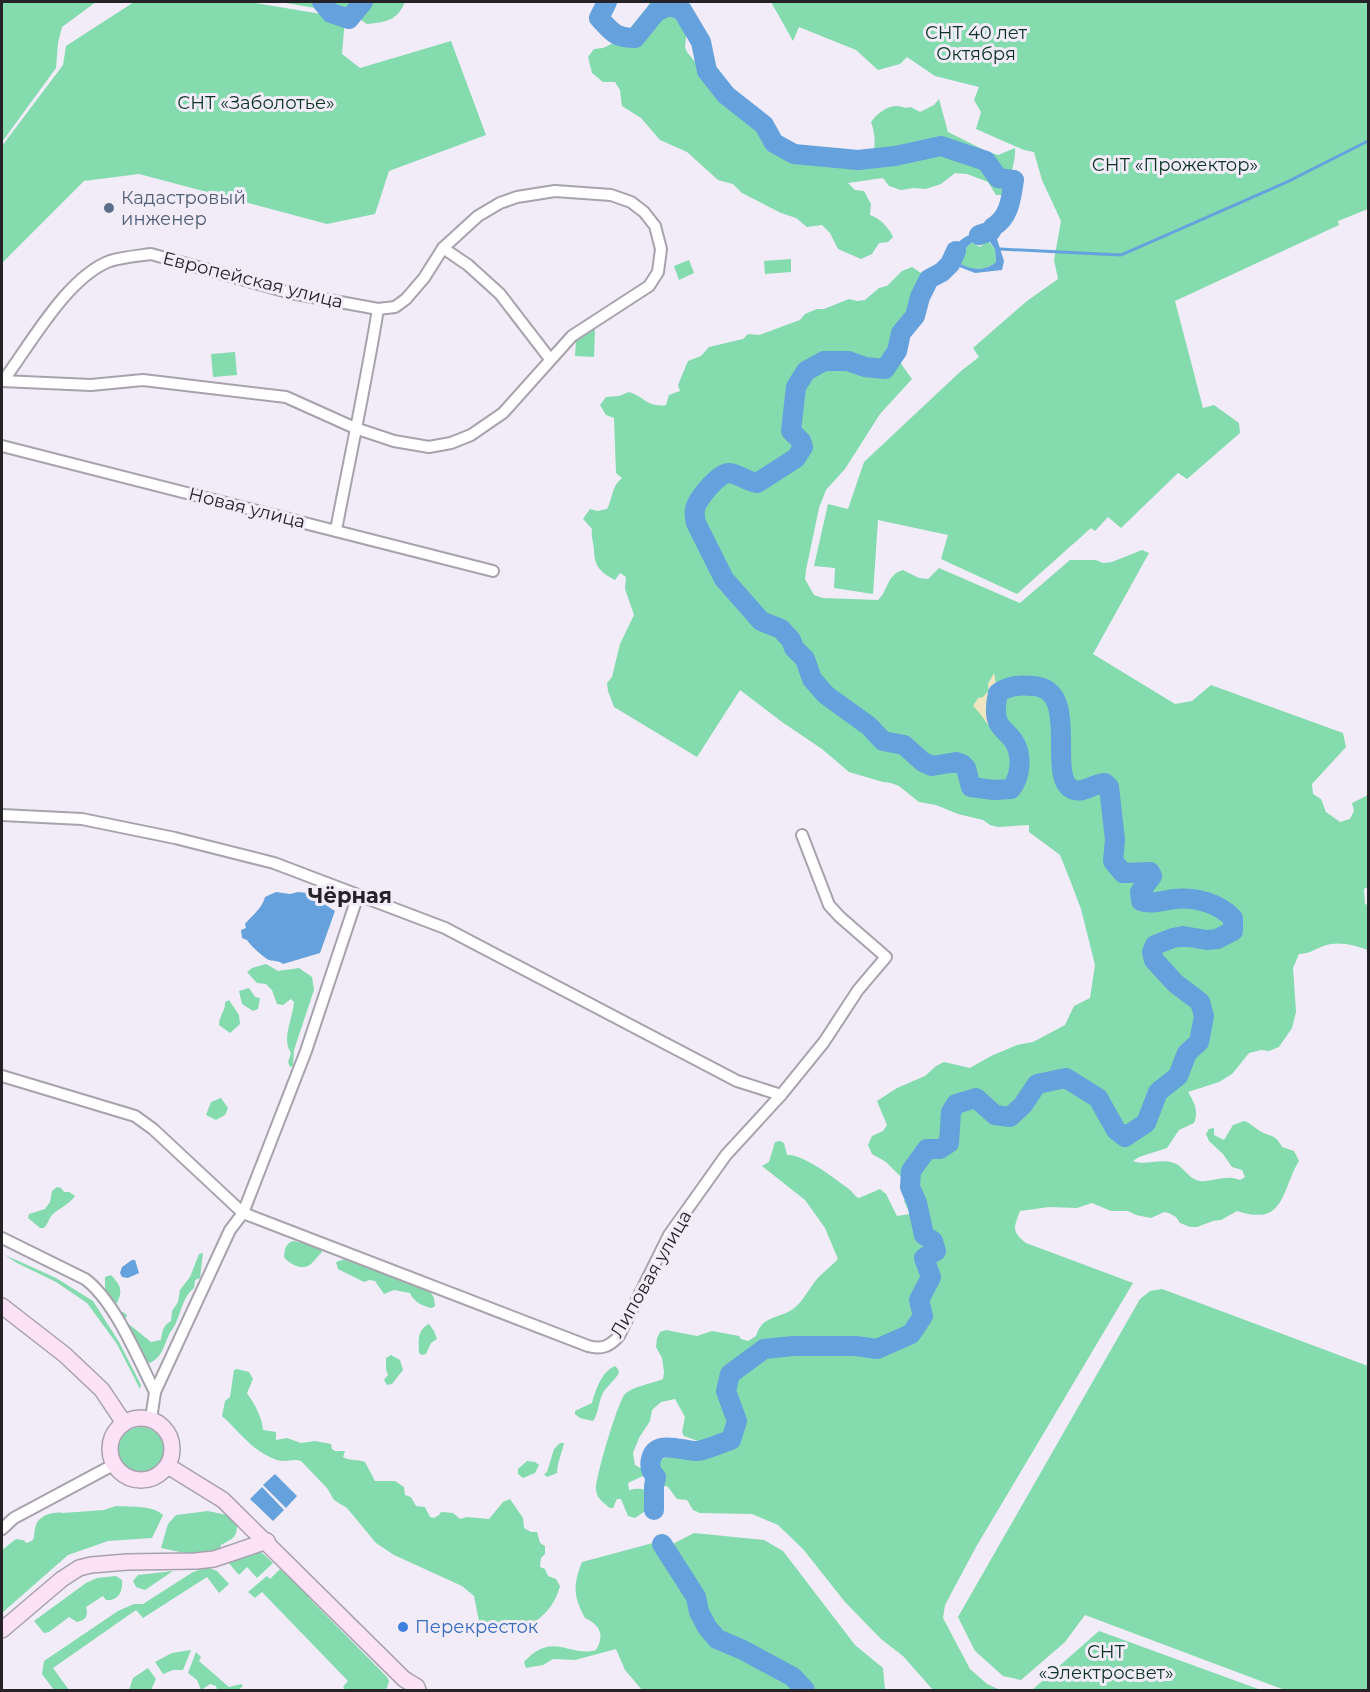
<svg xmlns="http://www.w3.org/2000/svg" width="1370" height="1692" font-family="Montserrat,sans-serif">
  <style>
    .green { fill: #83dbae; fill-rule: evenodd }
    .sand { fill: #efe5c0 }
    .water { fill: #64a1dd; fill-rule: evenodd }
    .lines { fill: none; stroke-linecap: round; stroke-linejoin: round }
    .stream { stroke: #64a1dd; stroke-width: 3 }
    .river { stroke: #64a1dd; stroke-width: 20 }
    .street-casing { stroke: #a7a2ad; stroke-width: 14 }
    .secondary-casing { stroke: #a7a2ad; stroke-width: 18 }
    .street { stroke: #fff; stroke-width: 10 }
    .secondary { stroke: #fde1f7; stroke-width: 15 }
    .service-dot { fill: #5c6f8a; stroke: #f2ecf8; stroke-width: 2 }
    .shop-dot { fill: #3f7fe0; stroke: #f2ecf8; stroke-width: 2 }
    .labels { text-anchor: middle; stroke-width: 6; stroke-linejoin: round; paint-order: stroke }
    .park-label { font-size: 18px; fill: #0a3321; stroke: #f2ecf8 }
    .service-label { font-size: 18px; fill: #4e5e75; stroke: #f2ecf8; text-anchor: start }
    .street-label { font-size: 18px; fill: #252328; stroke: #f2ecf8 }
    .shop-label { font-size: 18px; fill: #366cbe; stroke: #f2ecf8; text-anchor: start }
    .quarter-label { font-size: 21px; font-weight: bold; fill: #252328; stroke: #f2ecf8 }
  </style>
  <rect width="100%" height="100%" fill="#f2ecf8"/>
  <g class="green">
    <path d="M2,2h94l-34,25 -4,16 -2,25 -54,74z"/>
    <path d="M134,2h115l96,16 -3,36 18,14 91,-27 35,94 -97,36 -14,43 -48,10 -188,-50 -55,7 -82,82v-117l61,-81 3,-19z"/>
    <path d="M281,2h124c-8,19 -19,20 -38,22l-13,-9z"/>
    <path d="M650,2h22l1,5 14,20 -2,20 2,5 22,27 9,15 28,19 22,3 4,4 -4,19c14,9 38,16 55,19 7,2 11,1 17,6l5,-7 8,-6 8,2 2,11 7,-2c6,-12 6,-27 1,-40 5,-7 15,-16 25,-16 6,0 8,3 15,1l9,5 14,-7 5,-6 9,33 38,19 12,4 17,-7c1,15 -6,27 -7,42l-5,5h-7l-8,-13 -21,-8 -12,-1 -14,11 -15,5 -12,-1 -13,2 -12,-4 -6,-8 -35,5 7,7 9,1 7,13 -1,11c10,3 19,13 23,22l-5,5 -9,1 -7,11 -11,5 -23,-10 -8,-16 -8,-8 -15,2 -11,-9 -15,-5 -39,-20 -9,-9 -15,-4 -31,-28 -27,-12 -19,-22 -19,-12 -2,-16 -5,-8h-12l-11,-9 -4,-16 6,-8 9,-1 19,-9 9,7 9,-3 9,-23 -2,-12z"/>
    <path d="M771,2h597v207l-30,12 1,4 -164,76 28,107 11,-3 25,18 1,10 -53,46 -9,-6 -57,55 -13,-11 -13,14 -4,-3 -74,66 -76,-35 7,-24 -70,-15 -5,74 -39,-6 1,-20 -21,-2 14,-62 20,5 16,-47 97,-91 18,-14 -6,-9 54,-47 31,-22 -4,-19 7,-39 -19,-41 -8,-28 -10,-2 -48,-21 5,-17 -7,-12 5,-13 -44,-11 -28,-19 -7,7 -22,6 -22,-20 -57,-23 -6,14z"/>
    <path d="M987,240l8,9 1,13c-12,10 -26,8 -39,0l1,-11 4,1 10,-10 8,5z"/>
    <path d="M791,259v13l-26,2 -1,-13z"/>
    <path d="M689,260l5,13 -15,7 -5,-14z"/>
    <path d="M912,267l9,6c1,15 -7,29 -9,44l-15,8 -7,27 9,9 13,18 -32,35 -35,55 -19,21 -7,18 -13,62 -1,9 9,16 9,3 55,2c11,-10 8,-25 25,-30l16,8 9,1 11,-11 81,35 50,-43h26l7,3 9,-1 30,-12 7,3 -56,101 82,50 17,-3 19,-16 132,48 3,14 -34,37 1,10 8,5 5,13 14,10 10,-3 4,-8 -2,-8 16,-8v92l-4,2 1,15 3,1v45c-15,-5 -30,-10 -47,-3 -8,3 -12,7 -22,7l-6,14 3,44 -4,16 -13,19 -10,4 -8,-1 -12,3 -17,21 -13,8 -31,10c6,10 11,19 6,31l-15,7 -12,18 -28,9 -6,4c12,5 27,-3 41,2 11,4 16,20 31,18 13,-1 22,-6 35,-1l5,-3 -3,-7 -10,-3 -9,-13 -14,-13 -3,-7 3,-5 5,-1v7l10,5 9,-15 11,-4c6,2 9,5 13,8 11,8 18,4 25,18l12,4 5,10c-18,29 -13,66 -62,50l-16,9 -8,1 -16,6h-7l-10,-4 -4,-6 -7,-4 -5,-1 -13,6 -15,-3 -8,-4h-17l-19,-8 -15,5 -28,-1 -29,4c-7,18 -8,20 6,32l107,40 -157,264 -31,58 -2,13 27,51 17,15 13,6h-67l-30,-34 -22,-17 -36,-37 -42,-53 -25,-24 -26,-11 -52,-1 -7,-3 -6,-10 -10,-1 -9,-12 -17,-6 -3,-6 7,-14 33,-10 5,3 13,-7 -8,-6 -14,-5 -2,-4 3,-15 -10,-18 -14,3 -9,8 -2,11 -11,17 -6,15 2,12 9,5 1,5 -17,8 1,7c11,-2 17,-3 23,8l-4,11 -13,9 -7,-2 -7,-17h-4l-4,9h-3c-6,-5 -13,-9 -14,-18 -1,-11 22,-89 29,-96 8,-8 27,-10 38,-15l1,-7 -2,-14 -6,-11 1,-9 3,-6 6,-2 31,6 15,-5 27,5 2,3 7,2 8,-5c6,-21 23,-17 37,-27 9,-6 17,-22 24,-30 6,-7 15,-13 21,-20l-13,-31 -20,-28 -43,-34 7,-4 6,-20 5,-1 4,2 3,12c17,-1 48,24 62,34 4,3 5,7 10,9l21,-9 6,5 11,22 13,-2 -6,-13 4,-7 -6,-16 -16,-16 -14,-8 -4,-9 4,-9 11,-5 4,-6 -10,-24 20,-13 28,-12 11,-10 8,-4 26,6 21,-12 26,-11 16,-3 32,-17 9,-19 16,-8 5,-33 -14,-56 -11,-29 -10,-25 -31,-23v-7l-31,2 -8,-2 -7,-5 -25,-6 -22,-9 -17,-3 -20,-16 -8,-3 -8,-1 -34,-10 -27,-23 -40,-27 -42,-32 -43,67 -83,-50 -6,-16 -1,-8 5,-6 8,-33 14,-29 -9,-26 1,-12 -6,-4 -5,7c-15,-8 -21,-14 -21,-31 -1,-8 -3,-12 -2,-20l-9,-10 7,-10 7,2 10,-2c6,-11 4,-22 15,-31l-6,-5 -2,-55 -8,-3 -6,-10 6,-8 13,-1 10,-4c16,5 19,16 37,13l3,-10 11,-4 -2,-6 10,-24 13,-5 8,-9 34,-8 5,-5 11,1 41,-15 5,-6 12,-5h7l25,-10 8,2 8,-1 14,-12 8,-2 15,-15zM994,674l2,11 4,3 -3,10c5,9 2,18 9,30l-11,3c-14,-9 -17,-28 -6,-41l-1,-6z"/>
    <path d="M595,329l-1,28 -19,-1 1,-15z"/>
    <path d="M235,352l2,23 -24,2 -2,-23z"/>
    <path d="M266,964l12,7 21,-3 13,9 2,13 -20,60 -1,16 -3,1 -2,-5 3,-9c-10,-14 2,-35 3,-51l-3,-3 -8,6 -6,-1 -5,-14 -6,-6 -9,-1 -10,-11 5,-4z"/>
    <path d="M249,988l6,9 5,1 -2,11 -5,2 -11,-7 -3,-13z"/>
    <path d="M229,1000l10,15 1,9 -10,9 -11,-8c0,-9 7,-15 6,-23z"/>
    <path d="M221,1098l7,10 -3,7 -9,5 -10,-5 5,-13z"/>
    <path d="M57,1187l4,1 3,4h5l6,4c-6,9 -16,12 -23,19 -3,3 -4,9 -8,13h-4l-12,-10 1,-4 16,-5 5,-7 2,-11z"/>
    <path d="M293,1241l27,6 2,5c-4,4 -7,8 -11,12 -8,7 -21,1 -27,-7 1,-8 1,-13 9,-16z"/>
    <path d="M203,1253l-3,25 -5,2 -1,8c-11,8 -13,25 -19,37 -2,4 -6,8 -7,12 -5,11 -6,20 -18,26l-6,-3 -25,-47 4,-1 4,3 -2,6 26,21 10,-2c1,-8 2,-15 10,-19l1,-10 6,-9 2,-12 10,-13 9,-23z"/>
    <path d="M5,1255l51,23 37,23 26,41 22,43 -1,4 -23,-45 -30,-41 -31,-21 -39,-19z"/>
    <path d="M348,1258l29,10 7,6 19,4c9,16 32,3 32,28l-3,2c-10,-2 -18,-6 -22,-15l-16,-3 -10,4 -9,-13 -6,-1 -5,2 -26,-13 -2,-7z"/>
    <path d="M111,1275c10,11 12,15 6,28l-4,1 -8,-15v-12z"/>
    <path d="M1162,1289l206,77v324h-83l-200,-75 -20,27 -44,38 -18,-4 -28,-25 -17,-34 182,-318 10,-8z"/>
    <path d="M429,1324l5,7 3,8 -6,4 -5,11 -4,1 -3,-2c0,-12 -3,-22 10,-29z"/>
    <path d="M391,1355l9,5 3,10 -11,14 -5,1 -3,-5 4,-5 -2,-6v-11z"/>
    <path d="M615,1366l3,3 1,4c-4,7 -13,14 -16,20 -5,9 -4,20 -10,28l-13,-3 -5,-4v-3l17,-8c4,-13 9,-31 23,-37z"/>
    <path d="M237,1369l12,3 4,7 -6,14c7,10 15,24 16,37l13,2v8l11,-2 14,5 14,-2 16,3 1,5 3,2h10l-2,6c6,4 14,2 22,5l10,19h20l9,6 1,8 6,2 5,9 9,1 5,10 4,1 5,-3 2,-3 12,1 7,6 7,-2 22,2 14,-17 7,-3 13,19 1,10 7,4h6l3,11 5,3v8l-4,4 -1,9 5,2 3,7 8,3 4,7c-7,27 -30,46 -59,44 -7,-1 -16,-7 -22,-9l-5,-25 -12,-10 -68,-31 -18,-12 -29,-35 -13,-8 -7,-12 -26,-27c-8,-3 -16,2 -24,-1 -23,-7 -37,-28 -55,-44l3,-15 5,-4 4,-27z"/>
    <circle cx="141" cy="1450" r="23"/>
    <path d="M560,1443h4c-2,10 -7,20 -7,30l-10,4 -3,-3 3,-2 7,-23z"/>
    <path d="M527,1461l8,1 4,3 -4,8 -12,5 -5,-4v-5z"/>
    <path d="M116,1506c16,1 36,-1 47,9l-11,23 -44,3 -40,14 -66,58v-63l14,-11 7,1 4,3 6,-3c2,-5 1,-10 3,-15 3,-10 19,-14 27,-12l41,-3z"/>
    <path d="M208,1511l19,4 10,10c0,14 -6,14 -16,20l-2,7 -20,4 -38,-8 7,-24 8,-9z"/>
    <path d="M694,1533l70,7 19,11 72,94 28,23 2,22h-243l-17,-20 -9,-21 -41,11 -22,-1 -10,6 -17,3 -2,-6c29,-32 46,-4 72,-12 9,-15 4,-25 -11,-32 -12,-22 -12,-33 -3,-56l71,-19 12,5z"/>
    <path d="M259,1550l14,13 -16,15 -10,-11 -8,8 -12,-14z"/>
    <path d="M207,1567l10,4 12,13 -10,9 -12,-16 -64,41 -7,-8 -83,58 16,22h-15l-12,-16 2,-13 74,-50 16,-7h9l50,-32z"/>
    <path d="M280,1569c10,10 23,17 29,29l78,79 2,4 -2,7 -3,2h-38l-3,-3 5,-6 -86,-89 -7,6 -7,-6 19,-16 3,3z"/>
    <path d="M173,1571l-28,19 -9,-3 -3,-6 5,-6z"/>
    <path d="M116,1576l6,4c1,11 -3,21 -16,20l-3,-4 -17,11c2,8 1,13 -9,15l-8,-5 -20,15 -5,1 -10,-12 52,-38 11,-5z"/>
    <path d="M1099,1631l162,59h-229z"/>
    <path d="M191,1650l-8,20h-10l-10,4 -8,-12 17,-9z"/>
    <path d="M196,1652l5,5 -2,4 30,26 12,-3 2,2 -5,4h-21l-1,-4 -6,-2 -9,6 -4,-10 -9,-7z"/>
    <path d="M148,1668l8,11 -5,11h-22l4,-12z"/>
  </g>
  <path class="sand" d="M994,673l2,12 4,3 5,1 -7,4c0,4 1,7 2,10 3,10 0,14 6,25l-10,3c-10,-6 -14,-17 -23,-25l5,-8 5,-1 6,-7 -1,-6z"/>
  <g class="water">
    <path d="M1000,223v6l-5,4 9,28 -2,9 -27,3 -18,-7 -6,5 -9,1c11,-27 17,-38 47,-42l3,-5zM987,234l3,2v6l5,7 1,13c-12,10 -26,8 -39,0l1,-11 4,1 12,-12z"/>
    <path d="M911,322l2,3 -3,4v6l-8,4 -5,12 -7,2 2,-20 5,-8z"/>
    <path d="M276,892l14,2 8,-2 9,1 28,18 -15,42 -37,11c-5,-4 -8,-2 -14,-4 -5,-2 -19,-15 -22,-20l-5,-2 -1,-8 5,-2 -1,-4c7,-9 17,-15 20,-27z"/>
    <path d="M132,1260h3l4,13 -11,5 -6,-1 -2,-4 2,-6z"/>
    <path d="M275,1474l22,22 -11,12 -23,-23z"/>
    <path d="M262,1487l22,23 -11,11 -23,-22z"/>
  </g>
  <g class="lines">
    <path class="stream" d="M1000,249l121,6 166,-73 81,-41"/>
    <g class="river">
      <path d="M322,2l9,11 18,6 14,-17"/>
      <path d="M607,2l-8,16c13,14 16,20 36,20l21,-26 13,-6 13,4 19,32 6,29 19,24 38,30 10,18 20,11 64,6 37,-4 46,-10 45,15 12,17 16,2c-3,18 -4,37 -21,47l-2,4 -12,4"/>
      <path d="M654,1510v-24l2,-9c-5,-5 -7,-10 -5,-18 5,-21 34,-7 47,-8 11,-2 23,-8 33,-11l6,-19 -11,-30 4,-17 34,-25 29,-3h63l21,3 34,-15 12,-18 -4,-16 12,-23 -7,-19 12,-7 -3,-10 -9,-6 -7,-32 -7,-16 1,-16 16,-22h13l9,-6 2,-31 5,-8 20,-6 19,17 15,2 13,-12 14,-21 29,-6 32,20 18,32 9,7 21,-14 12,-31 20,-16 9,-23 12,-11 5,-26 -4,-14 -25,-19 -21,-23 -2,-8 3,-7 18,-7 10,-2 24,4 10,-1 16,-8v-13c-15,-15 -37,-21 -58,-19 -11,1 -23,6 -34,2l-1,-9 12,-16 -2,-4 -27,1 -10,-12 2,-21 -6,-53 -4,-4c-10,0 -21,10 -31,7 -30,-10 9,-101 -41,-104 -14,-1 -23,-1 -35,7 -2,9 -4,20 0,29 3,7 10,11 15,18 10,14 8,36 -2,49l-17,1 -23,-3 -5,-19 -4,-4 -6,-2 -24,4 -9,-4 -19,-17 -21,-4 -14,-15 -43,-31 -14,-16 -7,-20 -11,-11 -3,-8 -10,-11 -20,-8 -37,-42 -28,-56c-1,-5 -2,-9 -1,-14 2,-10 25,-38 35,-36 10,2 18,9 27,10l39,-25 7,-11 -2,-6 -10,-10 5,-44 10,-16 18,-10h24l17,6 20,2 12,-18 4,-18 14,-17 5,-19 9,-18 13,-7 8,-8 6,-13"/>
      <path d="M662,1544l34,53 3,15 8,15 10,12 26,11 50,27 12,13"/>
    </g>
    <g class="street-casing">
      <g id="street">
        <path d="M443,248l25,17 32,29 50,65"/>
        <path d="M2,381l89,4 52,-5 143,17 69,31 39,13 35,6 22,-4 20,-8 32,-22 69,-77 77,-50 9,-14 3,-23 -6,-23 -11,-14 -13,-10 -20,-7 -56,-4 -38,6 -17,6 -22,13 -35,32 -19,30 -18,21 -11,8 -17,2c-12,74 -28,148 -42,221"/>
        <path d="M3,381c27,-36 64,-104 107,-120 13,-4 27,-5 41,-7l140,39 87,16"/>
        <path d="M2,446l491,125"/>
        <path d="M2,815l80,4 93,19 99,25 171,65 292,153 44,14"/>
        <path d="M2,1076l133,40 18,13 90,84 345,133c14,4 22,0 31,-10l50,-101 57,-80 55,-60 43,-53 34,-52 28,-33 -46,-40 -11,-12 -27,-70"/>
        <path d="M2,1238l83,41c30,22 53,80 70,113"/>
        <path d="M151,1419l4,-27 75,-162 13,-17 63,-162 52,-156"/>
        <path d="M2,1529l12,-11 99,-53"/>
      </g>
    </g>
    <g class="secondary-casing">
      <g id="secondary">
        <path d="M2,1306l63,49 37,35 22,33"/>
        <circle cx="141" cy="1449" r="31"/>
        <path d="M168,1466l55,34 181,179 13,8 1,3"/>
        <path d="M2,1630l60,-51 17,-11 12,-3 36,-3 69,-1 18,-2 53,-18"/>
      </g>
    </g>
    <use href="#street" class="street"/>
    <use href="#secondary" class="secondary"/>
  </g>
  <circle class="service-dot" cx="109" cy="208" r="6"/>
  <circle class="shop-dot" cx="403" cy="1627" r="6"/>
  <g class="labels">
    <g class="park-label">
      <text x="976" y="39">СНТ 40 лет<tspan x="976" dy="21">Октября</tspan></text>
      <text x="256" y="109">СНТ «Заболотье»</text>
      <text x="1175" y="171">СНТ «Прожектор»</text>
      <text x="1106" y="1658">СНТ<tspan x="1106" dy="21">«Электросвет»</tspan></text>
    </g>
    <g class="service-label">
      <text x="121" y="204">Кадастровый<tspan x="121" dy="21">инженер</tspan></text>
    </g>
    <g class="street-label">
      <text transform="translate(253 280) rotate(14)" y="6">Европейская улица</text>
      <text transform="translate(247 508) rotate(14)" y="6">Новая улица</text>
      <text transform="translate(651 1274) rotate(-60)" y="6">Липовая улица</text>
    </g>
    <g class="shop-label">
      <text x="415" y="1633">Перекресток</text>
    </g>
    <g class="quarter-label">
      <text x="350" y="903">Чёрная</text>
    </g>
  </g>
  <rect width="1370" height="1692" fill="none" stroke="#252328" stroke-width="6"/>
</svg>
